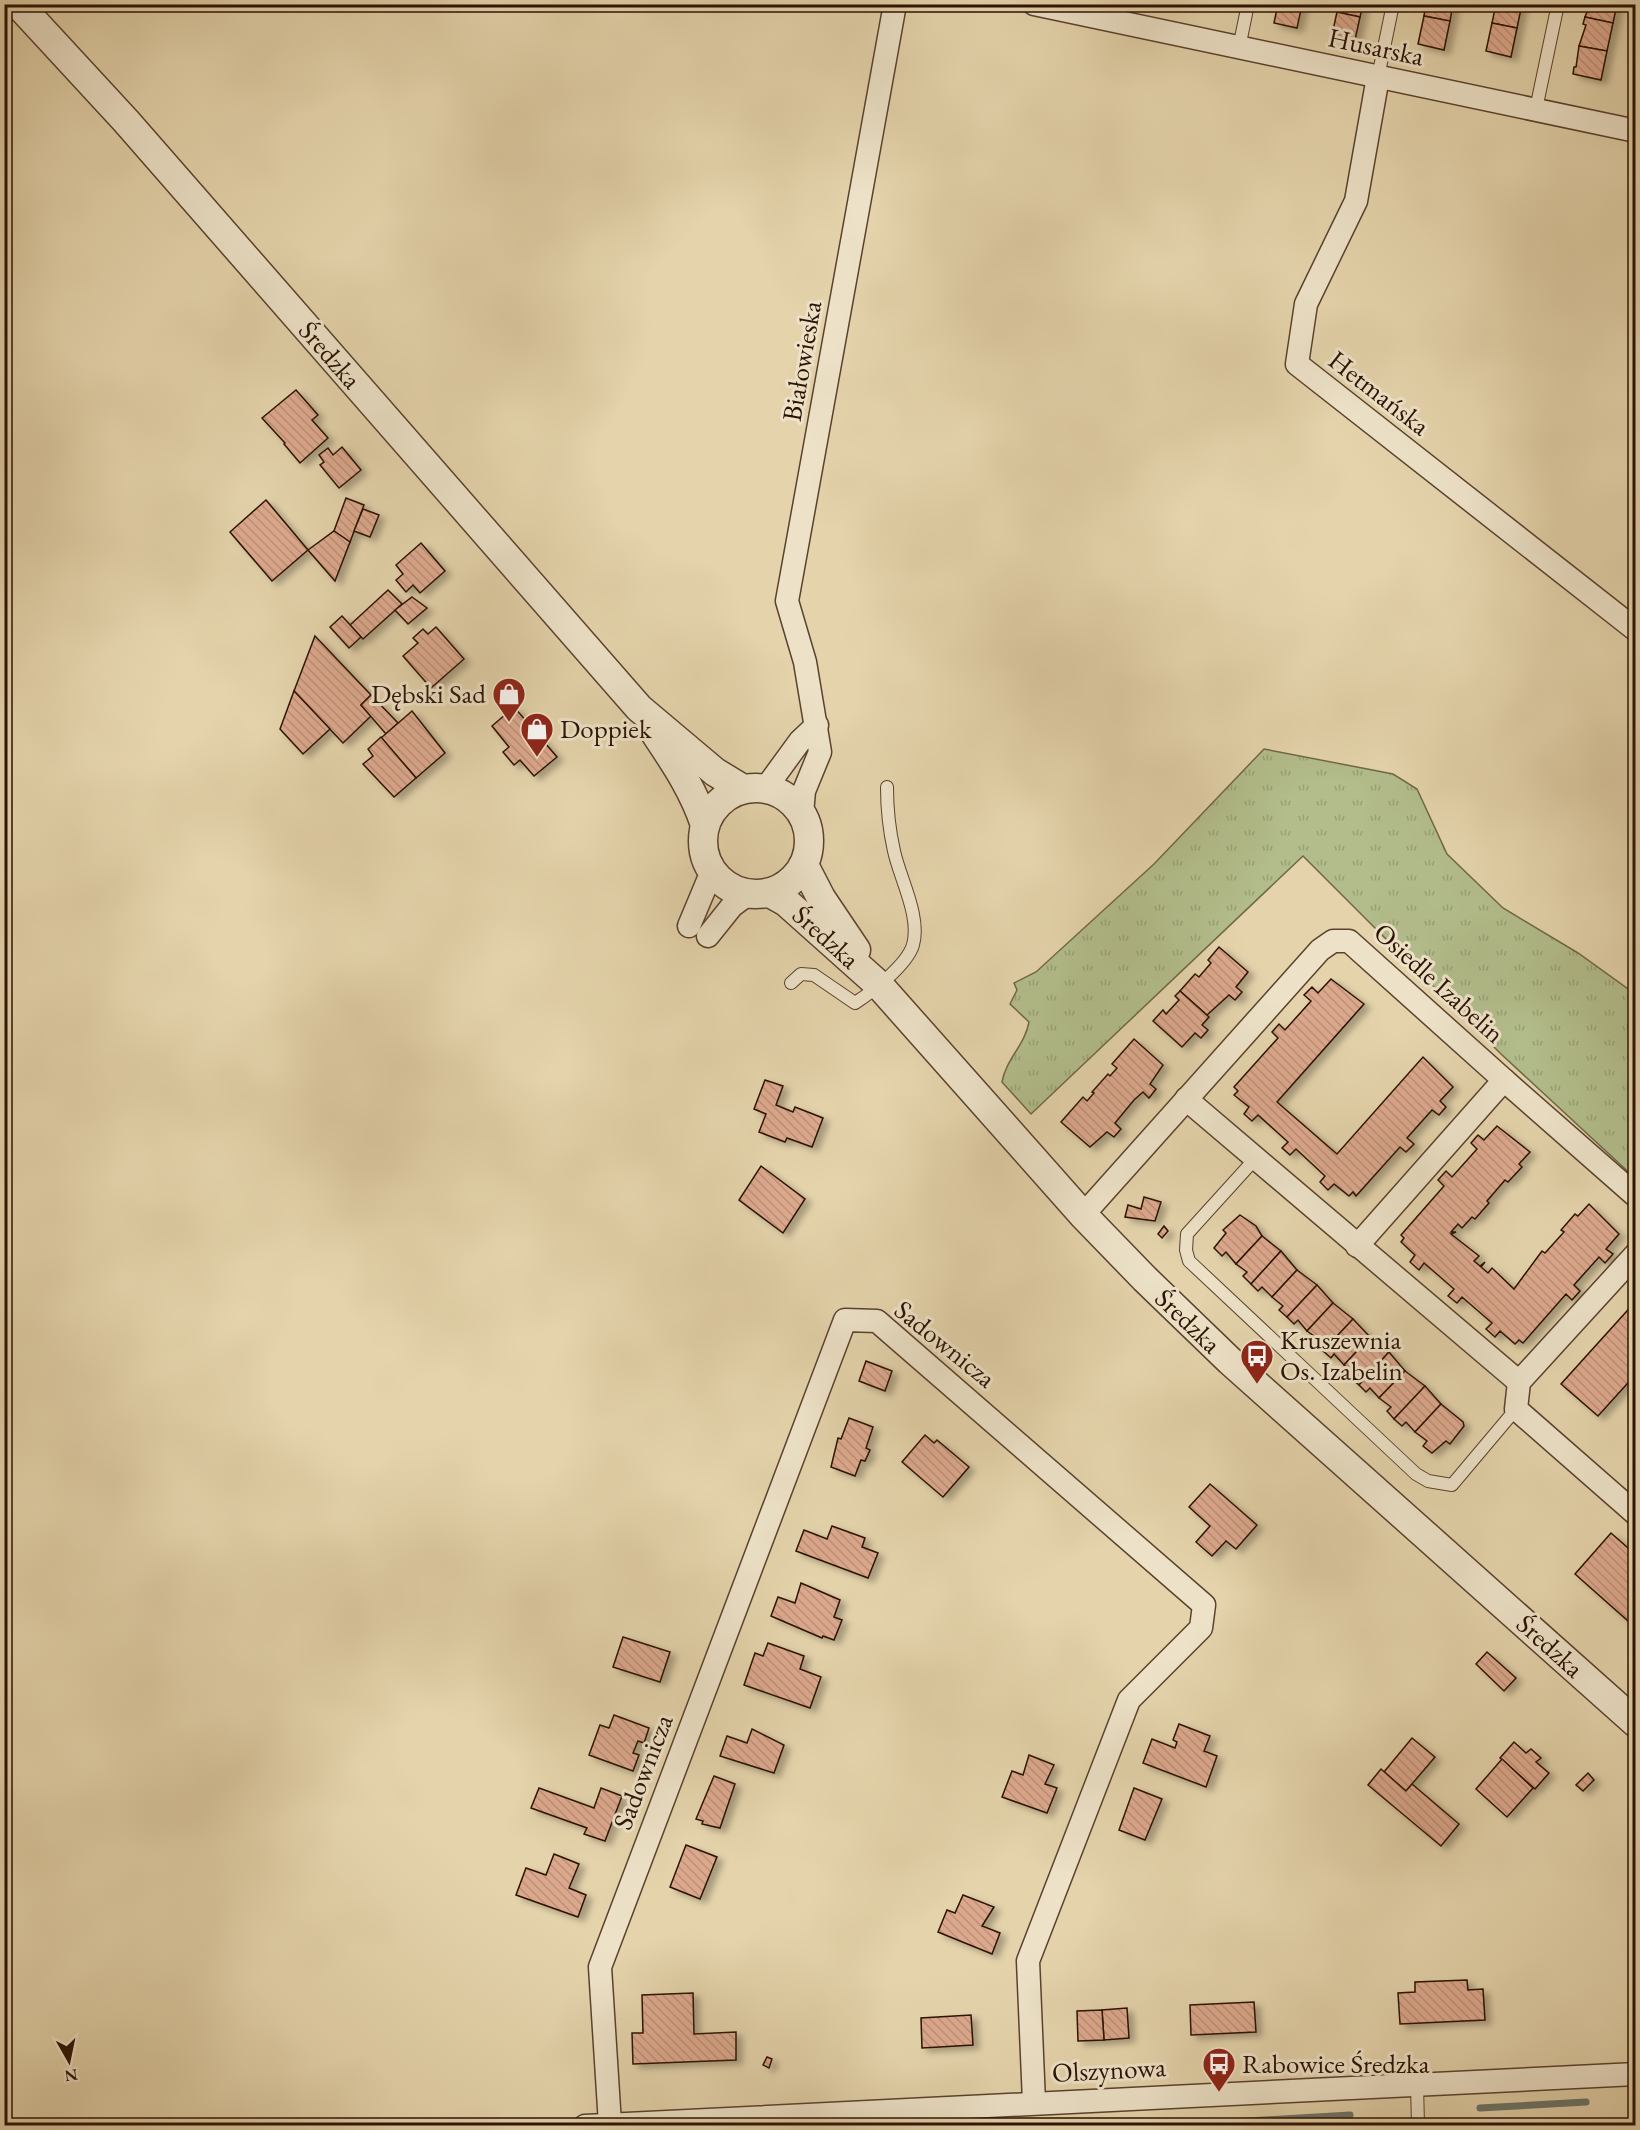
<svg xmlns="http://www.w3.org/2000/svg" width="1640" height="2130" font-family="'EB Garamond',serif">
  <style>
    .grass { fill: url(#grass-tufts); stroke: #6f6847; stroke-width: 1.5 }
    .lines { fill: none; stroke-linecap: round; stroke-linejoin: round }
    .stream { stroke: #6c756a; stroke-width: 7 }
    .building { fill: url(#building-back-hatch); stroke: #2c1203; stroke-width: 1.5; filter: url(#shadow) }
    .service-casing { stroke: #5a422d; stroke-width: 14 }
    .minor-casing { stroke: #5a422d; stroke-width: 25 }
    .tertiary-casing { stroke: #5a422d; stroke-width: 31 }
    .service { stroke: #ede2c8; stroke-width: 12 }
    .minor { stroke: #ede2c8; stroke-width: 22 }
    .tertiary { stroke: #ede2c8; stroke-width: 28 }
    .labels { text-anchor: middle; stroke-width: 6; stroke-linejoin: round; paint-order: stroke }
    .street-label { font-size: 27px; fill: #2c1203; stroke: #ede2c8 }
    .poi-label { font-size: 27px; fill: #2c1203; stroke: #ede2c8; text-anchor: start }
  </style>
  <defs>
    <pattern id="grass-tufts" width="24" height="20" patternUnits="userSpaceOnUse" patternTransform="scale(1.5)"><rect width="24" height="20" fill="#b2bd8b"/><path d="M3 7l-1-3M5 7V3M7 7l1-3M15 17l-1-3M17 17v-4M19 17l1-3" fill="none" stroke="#99a176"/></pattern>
    <pattern id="building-back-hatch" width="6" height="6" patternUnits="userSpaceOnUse" patternTransform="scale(1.5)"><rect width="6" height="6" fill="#dca88d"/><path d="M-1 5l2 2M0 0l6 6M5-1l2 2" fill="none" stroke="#bd9078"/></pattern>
    <filter id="shadow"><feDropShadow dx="6" dy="4" stdDeviation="3" flood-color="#0004"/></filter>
  </defs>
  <rect width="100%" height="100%" fill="#e4d3ab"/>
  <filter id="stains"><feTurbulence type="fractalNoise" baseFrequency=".00333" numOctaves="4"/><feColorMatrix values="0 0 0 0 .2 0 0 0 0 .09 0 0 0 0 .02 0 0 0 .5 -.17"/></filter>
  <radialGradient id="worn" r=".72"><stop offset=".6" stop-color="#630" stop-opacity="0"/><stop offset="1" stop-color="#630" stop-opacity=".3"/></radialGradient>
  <path class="grass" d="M1264,749l129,25 24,15 30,65 56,54 75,45 57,41v184l-134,-124 -198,-198 -272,258 -29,-32c4,-23 23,-37 27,-60l-19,-18 7,-14 -3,-7 22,-11 118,-108z"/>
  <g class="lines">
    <g class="stream">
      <path d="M1480,2108l106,-6"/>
      <path d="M1164,2126l186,-11"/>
    </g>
  </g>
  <g class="building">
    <path d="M1278,4l24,1 -5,23 -23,-5z"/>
    <path d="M1339,4h24l-3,13 -23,-5z"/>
    <path d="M1426,4h27l-3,17 -26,-5z"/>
    <path d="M1496,4h26l-5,24 -25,-5z"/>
    <path d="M1590,4h27l-4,19 -28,-6z"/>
    <path d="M1337,12l23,5 -5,23 -23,-5z"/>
    <path d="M1424,16l26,5 -6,29 -26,-6z"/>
    <path d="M1585,17l28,6 -6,28 -28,-5 7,-21 -3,-1z"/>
    <path d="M1492,23l25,5 -6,29 -25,-6z"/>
    <path d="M1579,46l28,5 -6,29 -28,-6 1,-7h2z"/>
    <path d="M296,390l22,25 -6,5 16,18 -28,25 -16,-19 1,-1 -23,-25z"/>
    <path d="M342,447l19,23 -22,18 -19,-23 4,-3 -5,-7 9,-7 5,7z"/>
    <path d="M346,498l18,7 -14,37 -16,-11z"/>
    <path d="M266,500l42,50 -36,31 -42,-49z"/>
    <path d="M363,509l16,6 -9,22 -16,-6z"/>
    <path d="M334,531l16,11 -15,39 -27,-31z"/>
    <path d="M421,543l24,28 -25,22 -7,-8 -7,7 -10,-12 7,-6 -7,-9z"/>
    <path d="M388,590l14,14 -39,35 -13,-14z"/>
    <path d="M412,597l15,11 -19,16 -13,-14z"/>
    <path d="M342,616l19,21 -12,11 -19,-21z"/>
    <path d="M436,627l28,32 -33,29 -28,-32 15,-13 -5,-5 10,-9 5,5z"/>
    <path d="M315,636l56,59 -10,10 10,11 -28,27 -49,-52z"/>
    <path d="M294,691l36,38 -27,25 -23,-25z"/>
    <path d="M371,695l27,28 -12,11 -25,-29z"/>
    <path d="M514,707l43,50 -23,19 -14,-16 -6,5 -11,-13 6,-5 -17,-21z"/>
    <path d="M412,711l33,42 -29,25 -35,-40z"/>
    <path d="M381,737l35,41 -22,19 -31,-33 10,-8 -5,-7z"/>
    <path d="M1219,947l29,25 -12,15 6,5 -7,8 -6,-5 -22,20 -27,-24 15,-17 4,3 12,-14 -3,-3z"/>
    <path d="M1331,979l33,25 -87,98 60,52 86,-97 30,30 -13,14 6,6 -7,8 -7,-5 -25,28 7,6 -8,8 -6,-5 -44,49 -3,-4 -4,4 -15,-12 -6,6 -8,-8 5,-6 -29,-27 -6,6 -8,-7 6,-6 -30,-27 -6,6 -8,-7 5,-7 -15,-12 4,-4 -4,-4 44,-49 -6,-6 7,-8 6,6 26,-29 -7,-6 8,-8 6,6z"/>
    <path d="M1180,991l29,26 -7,8 6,5 -7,8 -6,-5 -13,14 -29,-26 10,-11 3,4 13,-14 -4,-4z"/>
    <path d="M1134,1039l29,26 -13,19 6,5 -7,9 -6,-6 -9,8 -19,23 6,6 -7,8 -7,-5 -17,15 -29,-25 22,-25 4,4 7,-8 -2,-1 16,-18 2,2 7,-8 -5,-4z"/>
    <path d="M765,1080l18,6 -7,19 17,7 2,-5 28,11 -11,29 -25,-9 -2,4 -26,-10 7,-18 -12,-5z"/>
    <path d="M1497,1126l33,26 -11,12 3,3 -14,15 -3,-2 -18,21 2,2 -14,16 -3,-2 -10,11 -4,-4 -7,8h5l-5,2 28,22 -5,5 6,5 5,-4 -4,5 7,6 4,-5 22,21 28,-38 3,2 19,-21 -3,-2 14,-16 3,2 11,-12 30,30 -13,15 7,5 -8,9 -6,-6 -25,28 6,6 -8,9 -6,-6 -43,49 -4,-3 -4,4 -15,-13 -5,6 -9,-8 6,-6 -30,-26 -5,6 -9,-7 6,-7 -30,-26 -5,7 -9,-8 5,-7 -14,-13 3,-4 -3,-3 43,-49 -6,-6 8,-9 6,6 25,-28 -6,-6 7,-8 6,5z"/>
    <path d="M761,1166l44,33 -22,34 -44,-33z"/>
    <path d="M1144,1197l17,5 -6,19 -30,-4 3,-12 13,4z"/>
    <path d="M1240,1215l16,11 6,10 -26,28 -10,-12 -4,4 -8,-8 12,-15 -3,-3z"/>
    <path d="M1164,1226l4,5 -6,7 -4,-4z"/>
    <path d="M1262,1236l19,15 -30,33 -8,-8 4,-4 -11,-8z"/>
    <path d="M1281,1251l16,19 -25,27 -10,-10 -4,4 -7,-7z"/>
    <path d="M1297,1270l20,15 -30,32 -8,-7 4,-4 -11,-9z"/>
    <path d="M1317,1285l16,18 -26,28 -9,-11 -4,4 -7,-7z"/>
    <path d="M1636,1301v73l-38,42 -37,-32z"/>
    <path d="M1333,1303l20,16 -30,32 -8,-8 3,-4 -11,-8z"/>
    <path d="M1353,1319l17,18 -26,28 -10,-11 -3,4 -8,-7z"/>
    <path d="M1370,1337l19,15 -30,33 -8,-7 4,-4 -11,-9z"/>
    <path d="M1389,1352l16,19 -26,27 -9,-10 -4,4 -7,-7z"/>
    <path d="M866,1361l26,10 -7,20 -26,-10z"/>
    <path d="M1405,1371l20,15 -31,33 -7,-8 4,-4 -12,-9z"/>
    <path d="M1425,1386l16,18 -26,28 -9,-10 -4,4 -8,-7z"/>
    <path d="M1441,1404l22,18 1,4 -14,18 -4,-3 -14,12 -9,-7 4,-5 -12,-9z"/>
    <path d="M849,1418l24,9 -7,21 4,2 -5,11 -4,-1 -6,16 -24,-9 7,-29 3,1z"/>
    <path d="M925,1435l9,8 3,-3 32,27 -26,30 -41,-35z"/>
    <path d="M1210,1484l47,41 -21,24 -10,-8 -14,15 -16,-14 14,-16 -21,-19z"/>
    <path d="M832,1526l33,12 -3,9 16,6 -10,25 -72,-27 8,-21 23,9z"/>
    <path d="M1611,1533l25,22v73l-61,-54z"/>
    <path d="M801,1583l39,17 -6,17 8,3 -8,20 -11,-4 -1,2 -51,-22 7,-19 17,6z"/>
    <path d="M623,1637l47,15 -10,30 -47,-15z"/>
    <path d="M768,1643l36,13 -4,13 21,8 -11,31 -66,-23 11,-32 8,3z"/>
    <path d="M1487,1652l29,26 -12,13 -28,-27z"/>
    <path d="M614,1715l35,13 -5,15 -6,-2 -5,12 6,2 -6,16 -44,-16 11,-30 9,3z"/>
    <path d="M1179,1724l31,12 -6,15 13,5 -11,31 -63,-24 9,-24 23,9 2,-6 -4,-2z"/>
    <path d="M752,1729l32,16 -10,28 -54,-17 7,-20 20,7z"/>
    <path d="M1412,1738l23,19 -29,34 -22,-19z"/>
    <path d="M1514,1742l12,11 5,-4 10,9 -5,4 13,11 -14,16 -35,-31z"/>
    <path d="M1029,1755l25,10 -9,19 12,4 -10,25 -45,-16 10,-26 11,4z"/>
    <path d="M1502,1759l31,29 -26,29 -31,-28z"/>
    <path d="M1381,1769l25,22 6,-7 47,40 -18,22 -73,-61z"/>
    <path d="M1588,1773l6,7 -11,11 -7,-6z"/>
    <path d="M714,1776l21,8 -15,44 -18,-4 1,-3 -7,-2z"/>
    <path d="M539,1788l55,20 7,-20 21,8 -17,45 -21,-7 3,-6 -56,-20z"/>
    <path d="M1134,1788l28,11 -17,41 -26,-10z"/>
    <path d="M686,1845l31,12 -17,42 -30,-12z"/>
    <path d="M554,1854l25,10 -10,24 17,7 -8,22 -62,-22 10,-27 20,7z"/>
    <path d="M963,1895l31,12 -12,19 18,7 -8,21 -54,-22 9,-22 8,3z"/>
    <path d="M1467,1980l1,10 15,-1 2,31 -85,4 -2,-31 17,-1v-10z"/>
    <path d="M693,1993l1,41 42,-2v28l-103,4 -1,-31h11l-1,-38z"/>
    <path d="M1254,2002l2,30 -65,3 -1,-30z"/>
    <path d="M1127,2008l2,30 -25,2 -2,-30z"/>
    <path d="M1102,2010l2,30 -26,1 -1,-30z"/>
    <path d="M971,2015l2,30 -51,3 -1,-30z"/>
    <path d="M767,2057l5,2 -3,9 -6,-3z"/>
  </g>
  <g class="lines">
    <g class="service-casing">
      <g id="service">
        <path d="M1239,48l9,-44"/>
        <path d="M1378,77l15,-73"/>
        <path d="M1536,109l22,-105"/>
        <path d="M791,983l10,-9 13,1 41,28c17,-11 52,-38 58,-58 8,-29 -13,-66 -19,-94 -5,-22 -7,-43 -7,-64"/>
        <path d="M1255,1159l-68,75 -1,16 3,11 227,213 12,7 24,4 64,-76"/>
        <path d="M1417,2084l1,42"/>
      </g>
    </g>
    <g class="minor-casing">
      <g id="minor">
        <path d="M1034,4l602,127"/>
        <path d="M1378,77l-22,124 -50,103 -9,60 339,266"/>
        <path d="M765,789l35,-48 17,-16"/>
        <path d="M802,813l2,-22 16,-39 -15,-90 -18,-61 108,-597"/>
        <path d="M689,926l23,-55"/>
        <path d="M708,936l24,-30 16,-12"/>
        <path d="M1504,1080l132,116"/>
        <path d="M1186,1099l333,283"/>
        <path d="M1083,1215l237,-265 13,-9h16l155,139 -147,166"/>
        <path d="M1636,1254l-117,128 -3,27 120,105"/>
        <path d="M610,2124l-10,-157 245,-647 32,1 327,284 -3,23 -72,72 -101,261 6,141"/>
        <path d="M585,2126l1051,-52"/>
      </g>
    </g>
    <g class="tertiary-casing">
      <g id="tertiary">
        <path d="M18,4l108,117 513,587 76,64 28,17"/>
        <path d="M655,733c20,30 39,58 50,92"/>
        <circle cx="756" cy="841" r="53"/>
        <path d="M804,865l17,33 35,52"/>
        <path d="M770,893l16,9 93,83 204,230 62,64 85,82 406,362"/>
      </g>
    </g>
    <use href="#service" class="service"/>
    <use href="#minor" class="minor"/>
    <use href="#tertiary" class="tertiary"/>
  </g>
  <defs>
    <g id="shop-pin" transform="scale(1.725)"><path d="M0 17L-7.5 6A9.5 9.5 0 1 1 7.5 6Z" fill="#8f2418" stroke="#ede2c8"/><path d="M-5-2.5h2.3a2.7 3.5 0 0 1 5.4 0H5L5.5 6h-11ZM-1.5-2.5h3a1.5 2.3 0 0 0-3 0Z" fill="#fff"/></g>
    <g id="bus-pin" transform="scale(1.725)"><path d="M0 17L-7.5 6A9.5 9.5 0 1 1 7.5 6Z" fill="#8f2418" stroke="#ede2c8"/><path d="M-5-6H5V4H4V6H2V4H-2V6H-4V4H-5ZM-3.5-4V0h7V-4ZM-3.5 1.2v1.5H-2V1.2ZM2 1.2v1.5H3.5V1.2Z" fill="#fff"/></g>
  </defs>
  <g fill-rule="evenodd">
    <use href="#shop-pin" x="509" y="694"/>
    <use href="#shop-pin" x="537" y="729"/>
    <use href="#bus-pin" x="1257" y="1356"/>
    <use href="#bus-pin" x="1219" y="2064"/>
  </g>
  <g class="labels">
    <g class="street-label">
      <text transform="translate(1376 47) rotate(12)" y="9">Husarska</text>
      <text transform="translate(330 355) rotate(49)" y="9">Średzka</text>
      <text transform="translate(802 361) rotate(-80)" y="9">Białowieska</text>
      <text transform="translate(1379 393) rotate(38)" y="9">Hetmańska</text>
      <text transform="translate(826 937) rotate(42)" y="9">Średzka</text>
      <text transform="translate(1439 983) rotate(42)" y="9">Osiedle Izabelin</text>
      <text transform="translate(1188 1321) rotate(44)" y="9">Średzka</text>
      <text transform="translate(945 1344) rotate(39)" y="9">Sadownicza</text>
      <text transform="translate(1550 1646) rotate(42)" y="9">Średzka</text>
      <text transform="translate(643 1772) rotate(-69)" y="9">Sadownicza</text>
      <text transform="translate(1109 2070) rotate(-3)" y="9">Olszynowa</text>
    </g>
    <g class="poi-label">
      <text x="486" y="703" text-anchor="end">Dębski Sad</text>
      <text x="560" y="738">Doppiek</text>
      <text x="1280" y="1349">Kruszewnia<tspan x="1280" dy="31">Os. Izabelin</tspan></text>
      <text x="1242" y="2073">Rabowice Średzka</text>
    </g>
  </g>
  <rect width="1640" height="2130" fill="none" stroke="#e4d3ab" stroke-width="24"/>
  <rect x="6" y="6" width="1628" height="2118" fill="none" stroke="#2c1203" stroke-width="3"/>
  <rect x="12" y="12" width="1616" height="2106" fill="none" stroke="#2c1203" stroke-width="1.5"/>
  <g transform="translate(69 2061) rotate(171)" stroke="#ede2c8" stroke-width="4.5" paint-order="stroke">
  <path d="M0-4.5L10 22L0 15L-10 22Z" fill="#2c1203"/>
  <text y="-9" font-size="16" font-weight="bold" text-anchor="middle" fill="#2c1203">N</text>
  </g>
  <rect width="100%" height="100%" filter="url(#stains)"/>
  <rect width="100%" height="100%" fill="url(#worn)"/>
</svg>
